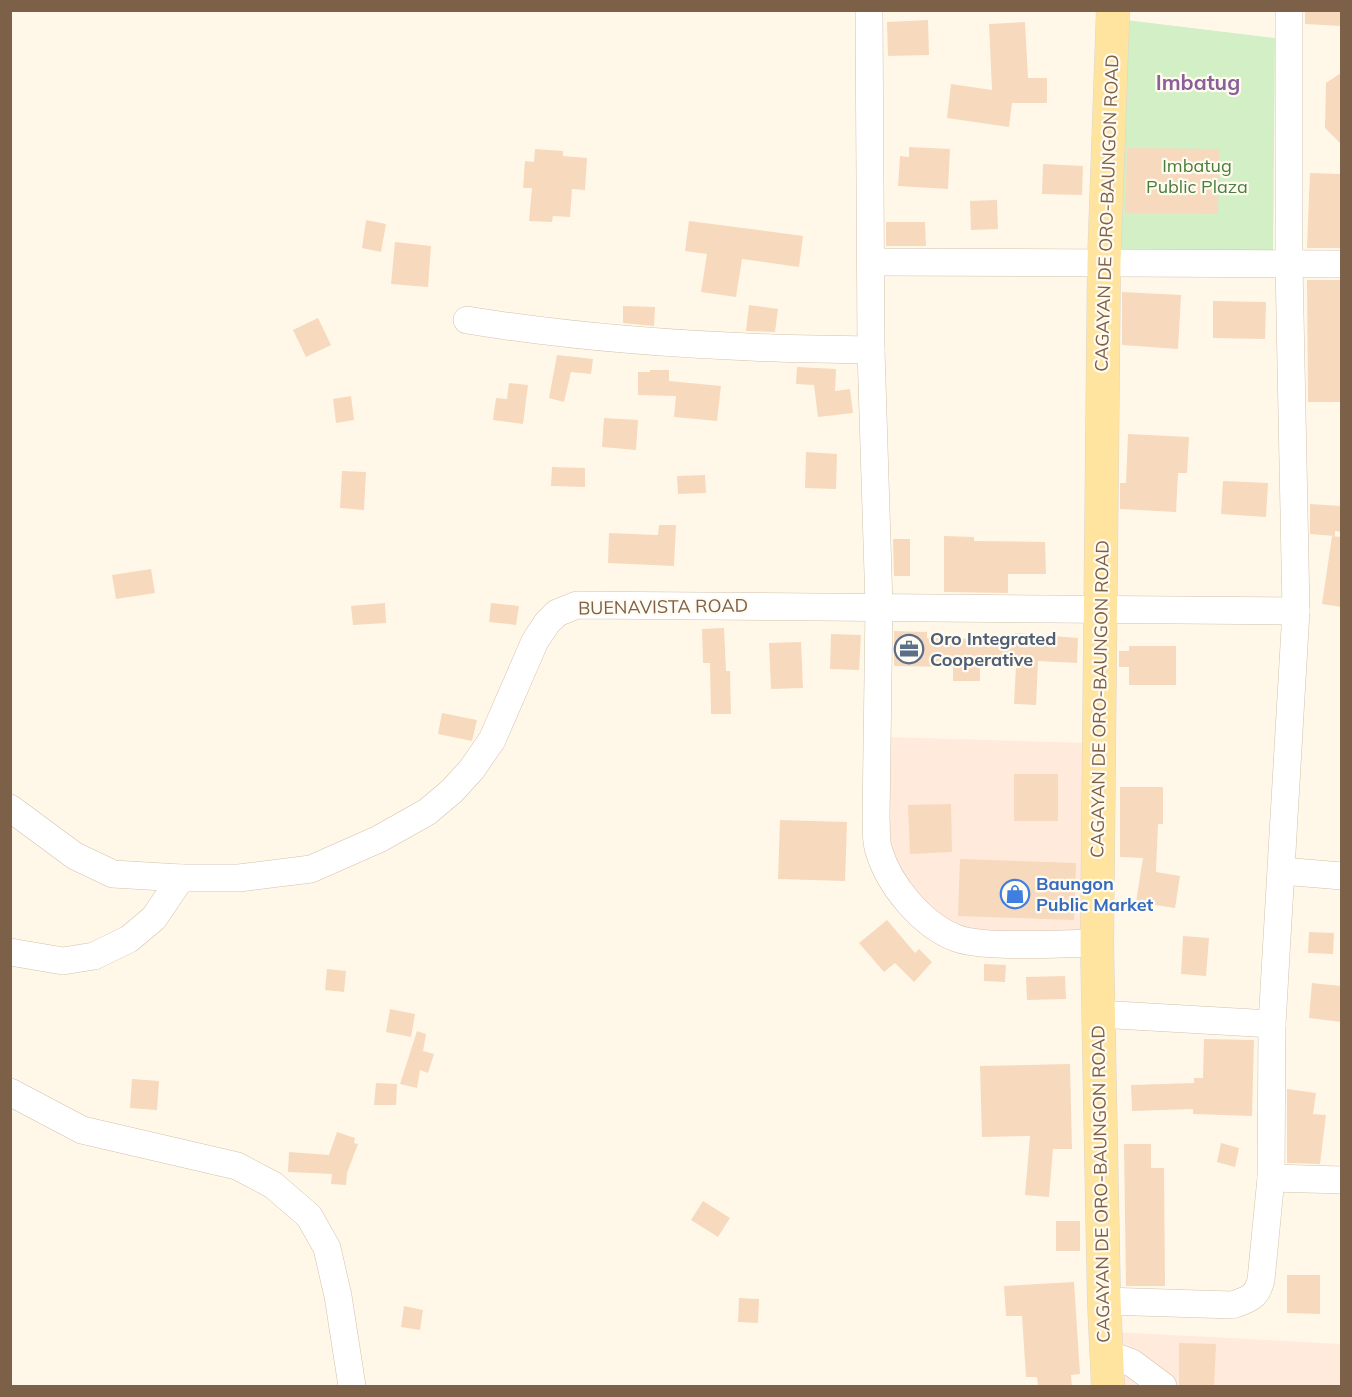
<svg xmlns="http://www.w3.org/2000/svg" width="1352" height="1397" font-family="Mulish,sans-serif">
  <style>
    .commercial { fill: #ffeadc }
    .green { fill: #d2efc5 }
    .building { fill: #f7d9bd }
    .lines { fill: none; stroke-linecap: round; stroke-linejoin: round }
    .minor-casing { stroke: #d3c1ac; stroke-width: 28 }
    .major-casing { stroke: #ddd6cf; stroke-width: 34 }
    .minor { stroke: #fff; stroke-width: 27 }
    .major { stroke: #ffe49f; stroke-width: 33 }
    .labels { text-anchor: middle; stroke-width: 4.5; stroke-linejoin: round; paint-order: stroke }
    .park-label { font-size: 18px; fill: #4a7e3c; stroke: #fffbf1 }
    .street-label { font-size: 18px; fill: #7d6048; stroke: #fffbf1 }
    .service-label { font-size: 18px; font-weight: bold; fill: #4e5e75; stroke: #fffbf1; text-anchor: start }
    .shop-label { font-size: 18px; font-weight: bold; fill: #366cbe; stroke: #fffbf1; text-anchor: start }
    .quarter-label { font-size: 21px; font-weight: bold; fill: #8b6099; stroke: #fffbf1 }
  </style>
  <rect width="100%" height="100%" fill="#fff8e9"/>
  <g class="commercial">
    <path d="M886,737l199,6 -3,191 -122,-5 -33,-19 -23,-28 -17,-38z"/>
    <path d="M1113,1332l228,12v42h-224z"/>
  </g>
  <path class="green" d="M1126,20l149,18 -2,218 -156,-5z"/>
  <g class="building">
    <path d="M1305,10h36v16l-36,-2z"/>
    <path d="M928,20l1,35 -41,1 -1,-34z"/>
    <path d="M1025,22l3,56h19v25h-35l-3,24 -62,-9 4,-34 41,6 -3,-66z"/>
    <path d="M1341,73v71l-16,-16 1,-45z"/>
    <path d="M909,147l41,2 -2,40 -50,-3 2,-30 9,1z"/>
    <path d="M1127,148l92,1 -1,65 -93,-1z"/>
    <path d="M535,149l28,2v5l24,2 -2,32 -13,-1 -2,28 -17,-1 -1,6 -23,-1 3,-33h-9l2,-27 9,1z"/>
    <path d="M1043,164l40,2 -1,29 -40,-1z"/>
    <path d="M1310,173l30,1 1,74h-34z"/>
    <path d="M997,200l1,29 -27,1 -1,-29z"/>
    <path d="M366,220l20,4 -5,28 -19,-4z"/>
    <path d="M689,221l114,15 -4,31 -57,-8 -6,38 -35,-5 6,-38 -22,-3z"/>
    <path d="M886,222h39l1,24h-40z"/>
    <path d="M395,242l36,4 -3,41 -37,-3z"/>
    <path d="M1307,280h34v122h-33z"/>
    <path d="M1122,292l59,3 -3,54 -56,-4z"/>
    <path d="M1213,301l53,1 -1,37 -52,-1z"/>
    <path d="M749,305l29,4 -3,23 -29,-1z"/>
    <path d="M623,306l32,1 -1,19 -31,-3z"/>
    <path d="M318,318l13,27 -25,12 -13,-27z"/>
    <path d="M557,355l36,4 -2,15 -20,-2 -7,30 -15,-4z"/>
    <path d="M797,367l39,2 -1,22 15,-2 3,24 -35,4 -4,-32 -18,-1z"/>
    <path d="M650,370h19v11l52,5 -4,35 -43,-4 2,-21 -38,-1v-23h12z"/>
    <path d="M509,383l19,2 -5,39 -30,-4 3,-22 11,1z"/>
    <path d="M351,396l3,24 -18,3 -3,-24z"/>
    <path d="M604,418l34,2 -2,30 -34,-3z"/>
    <path d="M1128,434l61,3 -2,36h-9l-2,39 -56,-3v-26h6z"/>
    <path d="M806,452l31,2 -1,35 -31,-1z"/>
    <path d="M552,467l33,1v19l-34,-1z"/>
    <path d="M342,471l24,1 -2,38 -24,-2z"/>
    <path d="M705,475l1,18 -28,1 -1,-18z"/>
    <path d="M1223,481l45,2 -2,34 -45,-3z"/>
    <path d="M1310,504l31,2v26l-6,-1v5l-25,-2z"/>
    <path d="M659,525h17l-2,41 -66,-3 1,-30 49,2z"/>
    <path d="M944,536l30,1v4l71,1 1,32h-38v19l-64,-1z"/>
    <path d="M1332,536l9,1v70l-19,-3z"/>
    <path d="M893,539h17v37h-16z"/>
    <path d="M151,569l4,24 -39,6 -4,-24z"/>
    <path d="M385,603l1,20 -33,2 -2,-19z"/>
    <path d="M491,603l28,3 -3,19 -27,-3z"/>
    <path d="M724,628l2,43h4l1,43h-20l-1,-51h-7l-1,-34z"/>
    <path d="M894,631l33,1v6l53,1v2l34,3 1,-11 63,5 -1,25 -39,-2 -2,44 -22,-1 2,-38 -36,-3v18h-27v-14l-59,-1z"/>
    <path d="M831,634l30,1 -2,35 -29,-1z"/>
    <path d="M801,642l2,46 -32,1 -2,-46z"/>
    <path d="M1129,646h47v39h-47v-18h-10v-16h10z"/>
    <path d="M442,713l35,7 -5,21 -34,-7z"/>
    <rect x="1014" y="774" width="44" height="47"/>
    <path d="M1120,787h43v37h-5l-2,48 24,4 -5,32 -39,-6 7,-44 -23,-1z"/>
    <path d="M951,804l1,48 -42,2 -2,-49z"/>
    <path d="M780,820l67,2 -2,59 -67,-2z"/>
    <path d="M960,859l116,4 -2,57 -116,-4z"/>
    <path d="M887,920l28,33 4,-4 13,13 -18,20 -19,-19 -11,9 -25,-29z"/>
    <path d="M1309,932l25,1 -1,21 -25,-1z"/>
    <path d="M1183,936l26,2 -3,38 -25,-2z"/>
    <path d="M984,964l22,1 -1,17 -21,-1z"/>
    <path d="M327,969l19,2 -2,21 -19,-2z"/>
    <path d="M1065,976l1,23 -39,1 -1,-23z"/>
    <path d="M1312,983l29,3v36l-32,-4z"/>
    <path d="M390,1009l25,5 -4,23 -25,-5z"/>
    <path d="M417,1031l9,3 -3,17 11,3 -6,19 -8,-3 -3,18 -17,-4z"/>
    <path d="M1204,1039l50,1 -2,76 -59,-2v-5l-61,2 -1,-26 63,-2v-5h9z"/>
    <path d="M1070,1064l2,85h-19l-4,48 -24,-2 5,-59 -48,1 -2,-71z"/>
    <path d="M132,1079l27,2 -2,29 -27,-2z"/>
    <path d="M376,1083l21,1 -1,21h-22z"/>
    <path d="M1287,1089l29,4 -3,21 13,1 -6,49 -33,-1z"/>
    <path d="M337,1132l18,6 -1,5 4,1 -11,29 -1,12 -15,-1 1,-10 -44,-2 1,-20 40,3z"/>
    <path d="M1221,1143l18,5 -4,19 -18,-5z"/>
    <path d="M1124,1144h27v24h13l1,118h-39z"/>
    <path d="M703,1201l27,17 -12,19 -27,-17z"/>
    <rect x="1056" y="1221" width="24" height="30"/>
    <path d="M1287,1275h33v39l-33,-1z"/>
    <path d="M1074,1282l6,92 -9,1 1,11h-34l-1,-9h-11l-4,-61h-16l-2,-30z"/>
    <path d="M739,1298l20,1 -1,24 -20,-1z"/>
    <path d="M404,1306l19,4 -3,20 -19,-3z"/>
    <path d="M1179,1343l37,1 -2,42h-35z"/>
  </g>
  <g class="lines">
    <g class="minor-casing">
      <g id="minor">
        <path d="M869,10l2,340 8,256 -3,213c1,10 -1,22 3,32 10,34 43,74 77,87 27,11 109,5 141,5"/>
        <path d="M872,262l470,2"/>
        <path d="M467,320c134,22 269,29 404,30"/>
        <path d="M10,808l65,48 38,18 68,4h58l72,-9 68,-30 48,-27 25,-21 20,-22 20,-29 43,-99 12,-18 10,-10 20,-8 719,6"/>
        <path d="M1282,871l60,5"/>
        <path d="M10,952l53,9 31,-5 35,-17 25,-21 27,-40"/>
        <path d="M1098,1014l174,10"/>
        <path d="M10,1092l72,38 155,36 36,19 36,31 18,32 11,48 14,90"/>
        <path d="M1271,1178l71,2"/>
        <path d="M1104,1301l128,4c16,-5 25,-8 29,-25l10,-102 1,-154 24,-413 -7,-347v-254"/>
        <path d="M1105,1353l27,10 31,23"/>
      </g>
    </g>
    <g class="major-casing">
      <path id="major" d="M1108,1386l-4,-85 -7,-358 7,-681 9,-252"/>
    </g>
    <use href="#minor" class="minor"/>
    <use href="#major" class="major"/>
  </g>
  <defs>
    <g id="office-ring" transform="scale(1.5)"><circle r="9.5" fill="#fffbf1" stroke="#5c6f8a" stroke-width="1.5"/><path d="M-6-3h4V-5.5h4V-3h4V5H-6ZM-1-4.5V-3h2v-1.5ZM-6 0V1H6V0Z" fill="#5c6f8a"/></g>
    <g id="shop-ring" transform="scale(1.5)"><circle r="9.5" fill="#fffbf1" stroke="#3f7fe0" stroke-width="1.5"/><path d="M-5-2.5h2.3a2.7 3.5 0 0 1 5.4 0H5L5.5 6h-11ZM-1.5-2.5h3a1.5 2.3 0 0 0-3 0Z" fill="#3f7fe0"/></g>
  </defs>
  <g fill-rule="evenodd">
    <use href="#office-ring" x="909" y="649"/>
    <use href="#shop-ring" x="1015" y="894"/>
  </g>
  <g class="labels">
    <g class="park-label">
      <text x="1197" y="172">Imbatug<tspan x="1197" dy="21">Public Plaza</tspan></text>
    </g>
    <g class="street-label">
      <text transform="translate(1107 213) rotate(-88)" y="6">CAGAYAN DE ORO-BAUNGON ROAD</text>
      <text transform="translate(663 607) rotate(-1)" y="6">BUENAVISTA ROAD</text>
      <text transform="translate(1100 699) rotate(-89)" y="6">CAGAYAN DE ORO-BAUNGON ROAD</text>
      <text transform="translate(1101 1184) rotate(-91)" y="6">CAGAYAN DE ORO-BAUNGON ROAD</text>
    </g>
    <g class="service-label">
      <text x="930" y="645">Oro Integrated<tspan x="930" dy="21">Cooperative</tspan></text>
    </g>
    <g class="shop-label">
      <text x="1036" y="890">Baungon<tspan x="1036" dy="21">Public Market</tspan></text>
    </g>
    <g class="quarter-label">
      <text x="1198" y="90">Imbatug</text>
    </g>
  </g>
  <rect width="1352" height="1397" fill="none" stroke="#7d6048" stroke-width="24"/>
</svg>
